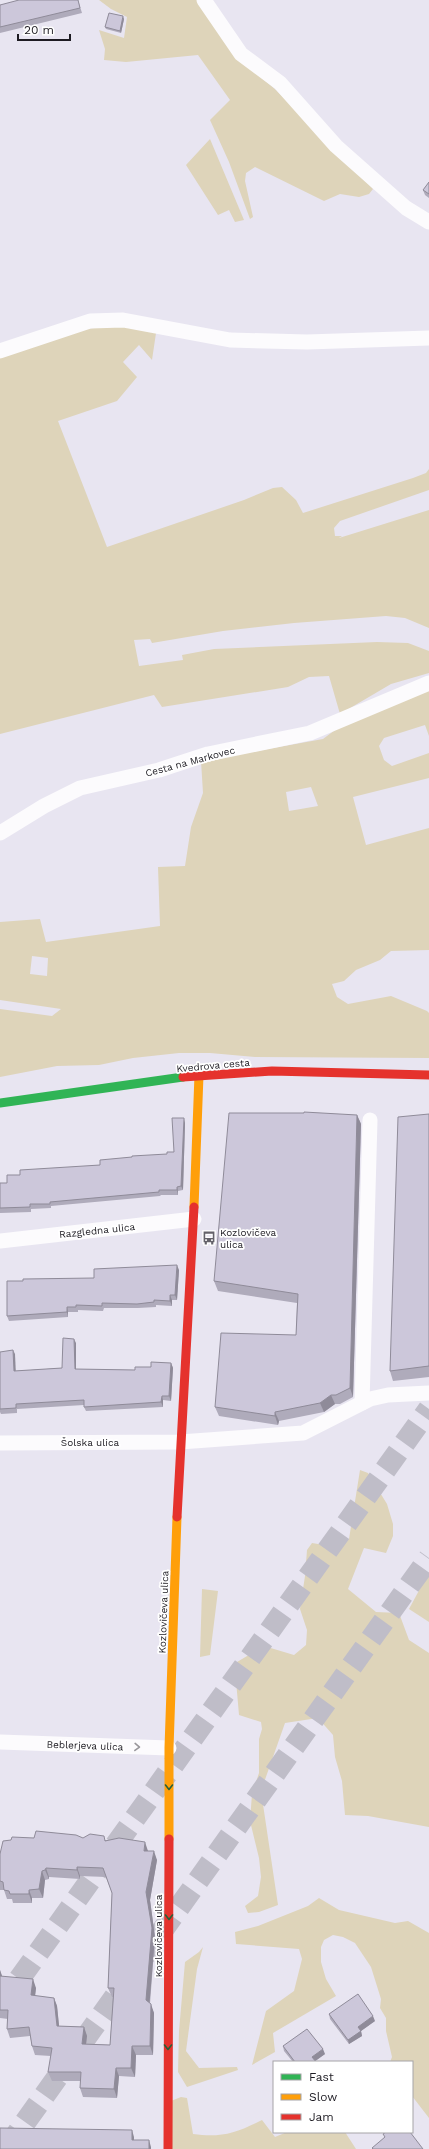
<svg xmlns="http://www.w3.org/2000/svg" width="429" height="2149" font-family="'Work Sans',sans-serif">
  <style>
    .green { fill: #ded4ba; fill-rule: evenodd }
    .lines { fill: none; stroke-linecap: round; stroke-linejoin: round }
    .highway-tunnel { stroke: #bfbdc8; stroke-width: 22; stroke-dasharray: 22 11; stroke-linecap: butt }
    .street { stroke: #fcfbfd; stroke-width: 15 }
    .fast { stroke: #30b455; stroke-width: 9 }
    .slow { stroke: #ff9f0a; stroke-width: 9 }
    .jam { stroke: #e5322d; stroke-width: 9 }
    .wall { fill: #afabbb }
    .shaded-wall { fill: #8f8b99 }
    .building { fill: #ccc7da; stroke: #8f8b99 }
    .oneway { stroke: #98969a }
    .oneway2 { stroke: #266039 }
    .labels { text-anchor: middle; stroke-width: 3.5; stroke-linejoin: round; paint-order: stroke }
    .street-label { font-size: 10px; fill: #1d1b22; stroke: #fff }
    .poi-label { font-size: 10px; fill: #1d1b22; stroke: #fff; text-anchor: start }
  </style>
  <rect width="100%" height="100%" fill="#e8e5f1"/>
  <g class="green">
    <path d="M99,0h101l48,66 28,24 97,99 -4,5 -10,3 -19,-3 -16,7 -69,-34 -9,6 -1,8 8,36 -3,2 -21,-57 -19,-42 20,-20 -32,-45 -72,7 -22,-2 1,-11 -6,-19 25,8 3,-21 -16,-8z"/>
    <path d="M210,139l34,81 -9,2 -6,-12 -11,5 -32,-50z"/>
    <path d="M126,325l30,8 -4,27 -13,-15 -16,17 14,15 -20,24 -59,20 49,126 137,-47 29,-12 9,-1 14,13 7,13 110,-35 13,-5 3,-4v21l-89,31 -6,7 1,8h7l-3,2 90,-28v118l-24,-10 -19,-2 -92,7 -71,8 -71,12 -2,-4 -16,1 5,26 44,-6 -1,-5 32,-6 163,-7 31,1 21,8v22l-38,11 -51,30 -11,-38 -20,1 -21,10 -126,20 -8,-12 -154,39v-379l74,-25z"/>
    <path d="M429,681v55l-4,-11 -41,13 -5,8 5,14 8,6 37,-13v25l-76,19 13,48 63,-17v122l-38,1 -11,9 -24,10 -12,11 -12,3 5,13 11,7 43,-8 36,15 2,2v45l-174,-1 -45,-4h-31l-46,5 -34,7 -42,1 -57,11v-68l52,7 9,-7 -61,-9v-78l40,-3 6,23 114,-16 -2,-59 27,-1 6,-39 12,-34 -2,-32 122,-22 24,-18zM311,787l7,19 -29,5 -3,-19zM32,956l16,2 -1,18 -17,-2z"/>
    <path d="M360,1470l8,3 19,31 6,20v12l-7,17 -22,-5 -16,41 28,23 23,1 10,27 20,13v174l-61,-11 -23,-1 -3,-34 -7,-24 -2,-22 -15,-17 -33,5 -24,68 17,114 -19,7 -11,1 -3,-7 13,-10 3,-19 -2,-19 -9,-37 2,-27 7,-21v-34l3,-10 -1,-7 -22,-7 -4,-46 2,-7 27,-16 30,9 12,-10 1,-15 -7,-21 5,-33 2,-26 5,-7 24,4 13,-8z"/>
    <path d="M429,1572v50l-20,-13z"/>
    <path d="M202,1589l16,2 -8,64 -10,2z"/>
    <path d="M319,1898l20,12 56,13 13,-2 21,12v185l-17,-22v-34h-22l2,-5 -6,-26v-13l-6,-10 1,-9 -10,-32 -16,-24 -12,-6 -10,-2 -9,5 -3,7v15l5,17 10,17 -63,37 2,19 -23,13 14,-54 28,-20 8,-32 -3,-10 -63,-5 -1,-12 23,-6 50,-20z"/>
    <path d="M203,1947l-6,22 -11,82 13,17 38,-1 1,3 -51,17 -9,-15 1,-41 6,-69 14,-10z"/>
    <path d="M181,2097l6,1 6,36c28,4 43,-1 69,-14l13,17 12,-5h58l11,17h-186l1,-48z"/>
  </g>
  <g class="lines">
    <g class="highway-tunnel">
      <path d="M0,2006l429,-597"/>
      <path d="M6,2149l423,-591"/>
    </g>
    <g class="street">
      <path d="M204,0l37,54 39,29 56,63 70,62 23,14"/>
      <path d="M0,351l90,-30 33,-1 107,20 77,2 122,-4"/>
      <path d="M0,833l44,-27 36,-18 79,-18 49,-16 102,-21 119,-50"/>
      <path d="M0,1241l194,-22"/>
      <path d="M362,1403l8,-283"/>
      <path d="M0,1443l180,-1 123,-9 67,-34 18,-4 41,-2"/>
      <path d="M0,1742l169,6"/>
    </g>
    <path class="fast" d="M0,1103l183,-26"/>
    <g class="slow">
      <path d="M194,1207l5,-132"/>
      <path d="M169,1839v-91l8,-231"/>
    </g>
    <g class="jam">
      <path d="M183,1077l89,-6 157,4"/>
      <path d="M177,1517l17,-310"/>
      <path d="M168,2149l1,-310"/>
    </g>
  </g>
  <g class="wall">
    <path d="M78,0l4,13 -82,20v-28z"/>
    <path d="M124,19l-3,14 -15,-4 -1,-2z"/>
    <path d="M429,182v16l-4,-3 -2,-5z"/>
    <path d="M429,1114v263l-36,4 -3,-10z"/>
    <path d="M357,1115l4,9 -8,273 -13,7h-5l-11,8 -45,9 -1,4 -59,-9 -4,-9 81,-72 1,-32 -79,-12 -4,-10z"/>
    <path d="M185,1123l-2,67 -5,1v4h-17l-1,1 -109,10v2l-20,1v3l-31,1v-30h7l13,-8 80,-10 67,-11 7,-2z"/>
    <path d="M179,1270l-2,30h-5v6l-16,-1v2l-18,1h-34l-1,3 -25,-1v2h-10v5l-59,4 -2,-5 87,-38z"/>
    <path d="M76,1343v26l59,1 36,-7 2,5 -2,33 -8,-1v7l-77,4 -2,-4v-2l-67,4v4l-16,1 -1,-2v-60l15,2v17l47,-3z"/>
    <path d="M34,1838h49l23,2 42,11 9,9 -7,40 5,37 -5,67 4,9 -1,42h-17l-1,22 -16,-1 -2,22 -34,-1 -3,-9 1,-7h-29l-4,-9 3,-16 -16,-1 -3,-9 -2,-10 -20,2 -3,-9 1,-10 -8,-1v-48l2,6 34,12 -1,8 19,2 3,8 2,20 25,1 3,9 -1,8 24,1 3,-48h-1l-4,-9 4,-95 -6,-16 -26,-1v3l-31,-2v2l-4,1 -2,18h-11v5h-19l-1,-4h-5l-3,-9h-4v-36z"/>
    <path d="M329,2014l46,7 -14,10 1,5 -13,8 -19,-25z"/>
    <path d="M283,2046l42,8 -10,7 1,1h-23l-9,-11z"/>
  </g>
  <g class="shaded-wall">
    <path d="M123,16l1,3 -3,14 -1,-2z"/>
    <path d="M357,1115l4,9 -8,273 -3,-9z"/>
    <path d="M184,1118l1,5 -2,67 -2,-4z"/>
    <path d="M177,1187l1,4v4l-1,-5z"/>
    <path d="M177,1265l2,5 -2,30 -2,-5z"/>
    <path d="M170,1295l2,5v6l-2,-5z"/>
    <path d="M67,1307l1,5v5l-1,-5z"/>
    <path d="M74,1339l2,4v30l-1,-4z"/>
    <path d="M13,1350l2,4 1,22 -2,-5z"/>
    <path d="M171,1363l2,5 -2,33 -2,-5z"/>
    <path d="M331,1395l4,9 -11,8 -4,-9z"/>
    <path d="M162,1396l1,4v7l-2,-5z"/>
    <path d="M275,1412l4,9 -1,4 -3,-9z"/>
    <path d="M145,1842l3,9h-4z"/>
    <path d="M154,1851l3,9 -7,40 5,37 -6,72 -3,-9v-108z"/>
    <path d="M77,1867l3,9v3l-3,-9z"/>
    <path d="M46,1868l3,9v2l-4,-9z"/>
    <path d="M42,1871l3,9 -2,18 -4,-9z"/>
    <path d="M29,1890l3,8v5l-3,-9z"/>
    <path d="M0,1970l2,6 -2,3z"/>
    <path d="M33,1979l3,9 -2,16 -3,-9z"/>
    <path d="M54,1998l3,8 3,29 -3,-9z"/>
    <path d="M151,2004l3,9 -1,42 -3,-9z"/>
    <path d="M373,2016l2,5 -14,10 1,5 -13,8 -1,-4 10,-13z"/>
    <path d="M84,2027l3,9 -2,17 -3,-9z"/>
    <path d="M132,2046l4,9 -1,22 -4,-9z"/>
    <path d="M323,2049l2,5 -11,8 -2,-5z"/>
    <path d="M116,2068l3,8 -2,22 -3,-9z"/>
    <path d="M132,2130l2,7v10l-2,-7z"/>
    <path d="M149,2140l2,7v2h-2z"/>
  </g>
  <g class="building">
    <path d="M19,0h59l2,8 -80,19v-22z"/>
    <path d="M109,13l14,3 -3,15 -15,-4z"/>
    <path d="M429,182v12l-6,-4z"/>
    <path d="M304,1112l53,3 -7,273 -14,7h-5l-11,8 -45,9v4l-60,-9 6,-74 75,2 2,-41 -84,-13 15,-168h75z"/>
    <path d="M429,1114v252l-39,5 8,-254z"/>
    <path d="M172,1118h12l-3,68 -4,1v3h-18v2l-109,10v2h-20v3l-30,1v-25h7v-8h13v-5l80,-5v-5l32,-3v-1l35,-2v-2h7z"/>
    <path d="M177,1265l-2,30h-5v6l-16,-1v2l-17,2 -35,-1v3l-26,-1v2h-9v5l-60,4v-35h16v-2l71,-1v-9z"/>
    <path d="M63,1338l11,1 1,30 60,1v-3h16v-5l20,1 -2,33h-7l-1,6 -77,5v-7l-68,4v4l-16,1v-57l13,-2 1,21 48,-3z"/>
    <path d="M36,1831l40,4 7,3 7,-4 14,2 1,5 14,-3 26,4 -1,9h10l-8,41 6,36 -6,72 5,4 -1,42h-18l-1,22h-15l-2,21 -34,-1 1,-16h-33l4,-24 -20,-2 -3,-19 -22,2 1,-19h-8v-34l33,3 -2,16 23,3 3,28 27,1 -2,17 28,1 4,-57h-6l4,-95 -9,-25 -26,-1v3l-31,-2 -1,2 -3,1 -3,18 -10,1v4h-19l-1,-3 -5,-1 -1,-8 -3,-1v-27l3,-13 8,-1 1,-3 22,1z"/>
    <path d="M358,1994l15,22 -15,11 3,4 -13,9 -19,-26z"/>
    <path d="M307,2029l16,20 -11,8 4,5h-21l-12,-16z"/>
    <path d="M0,2128l132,2v10h17v9h-149z"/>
    <path d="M386,2132h24l13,17h-50l-1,-1 13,-11 -2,-3z"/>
  </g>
  <defs><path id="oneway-chevron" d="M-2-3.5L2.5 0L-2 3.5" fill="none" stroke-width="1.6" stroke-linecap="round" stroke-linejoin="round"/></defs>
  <use class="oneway" href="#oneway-chevron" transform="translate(137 1747) rotate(2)"/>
  <g class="oneway2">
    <use href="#oneway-chevron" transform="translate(169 1787) rotate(90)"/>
    <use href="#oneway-chevron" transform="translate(169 1917) rotate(90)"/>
    <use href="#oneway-chevron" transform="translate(168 2047) rotate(90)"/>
  </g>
  <defs>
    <g id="bus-bare" transform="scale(1.08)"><path d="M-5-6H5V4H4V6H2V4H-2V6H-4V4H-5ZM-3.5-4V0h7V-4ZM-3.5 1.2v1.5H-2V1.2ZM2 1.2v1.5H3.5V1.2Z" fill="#64626a" stroke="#fff" stroke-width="2.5" paint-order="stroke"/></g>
  </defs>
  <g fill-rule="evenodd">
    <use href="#bus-bare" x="209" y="1238"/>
  </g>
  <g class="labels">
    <g class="street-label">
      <text transform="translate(190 761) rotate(-15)" y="4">Cesta na Markovec</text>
      <text transform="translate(213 1065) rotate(-5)" y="4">Kvedrova cesta</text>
      <text transform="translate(97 1230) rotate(-6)" y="4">Razgledna ulica</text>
      <text x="90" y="1446">Šolska ulica</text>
      <text transform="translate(163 1612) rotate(-88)" y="4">Kozlovičeva ulica</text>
      <text transform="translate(85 1745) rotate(2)" y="4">Beblerjeva ulica</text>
      <text transform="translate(158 1936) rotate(-90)" y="4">Kozlovičeva ulica</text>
    </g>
    <g class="poi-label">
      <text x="220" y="1236">Kozlovičeva<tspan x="220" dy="12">ulica</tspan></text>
    </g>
  </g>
  <rect x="273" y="2061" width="140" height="72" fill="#ffffff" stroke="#a5a4a7"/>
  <rect x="281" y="2074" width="20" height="6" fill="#30b455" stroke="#a5a4a7"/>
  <text x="309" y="2081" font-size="12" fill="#1d1b22">Fast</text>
  <rect x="281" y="2094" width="20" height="6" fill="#ff9f0a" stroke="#a5a4a7"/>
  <text x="309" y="2101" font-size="12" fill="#1d1b22">Slow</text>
  <rect x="281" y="2114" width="20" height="6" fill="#e5322d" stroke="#a5a4a7"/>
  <text x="309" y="2121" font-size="12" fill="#1d1b22">Jam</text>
  <path d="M18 34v6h52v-6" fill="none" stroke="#1d1b22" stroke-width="2"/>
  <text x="24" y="34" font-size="12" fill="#1d1b22" stroke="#ffffff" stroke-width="3" paint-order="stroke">20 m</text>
</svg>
